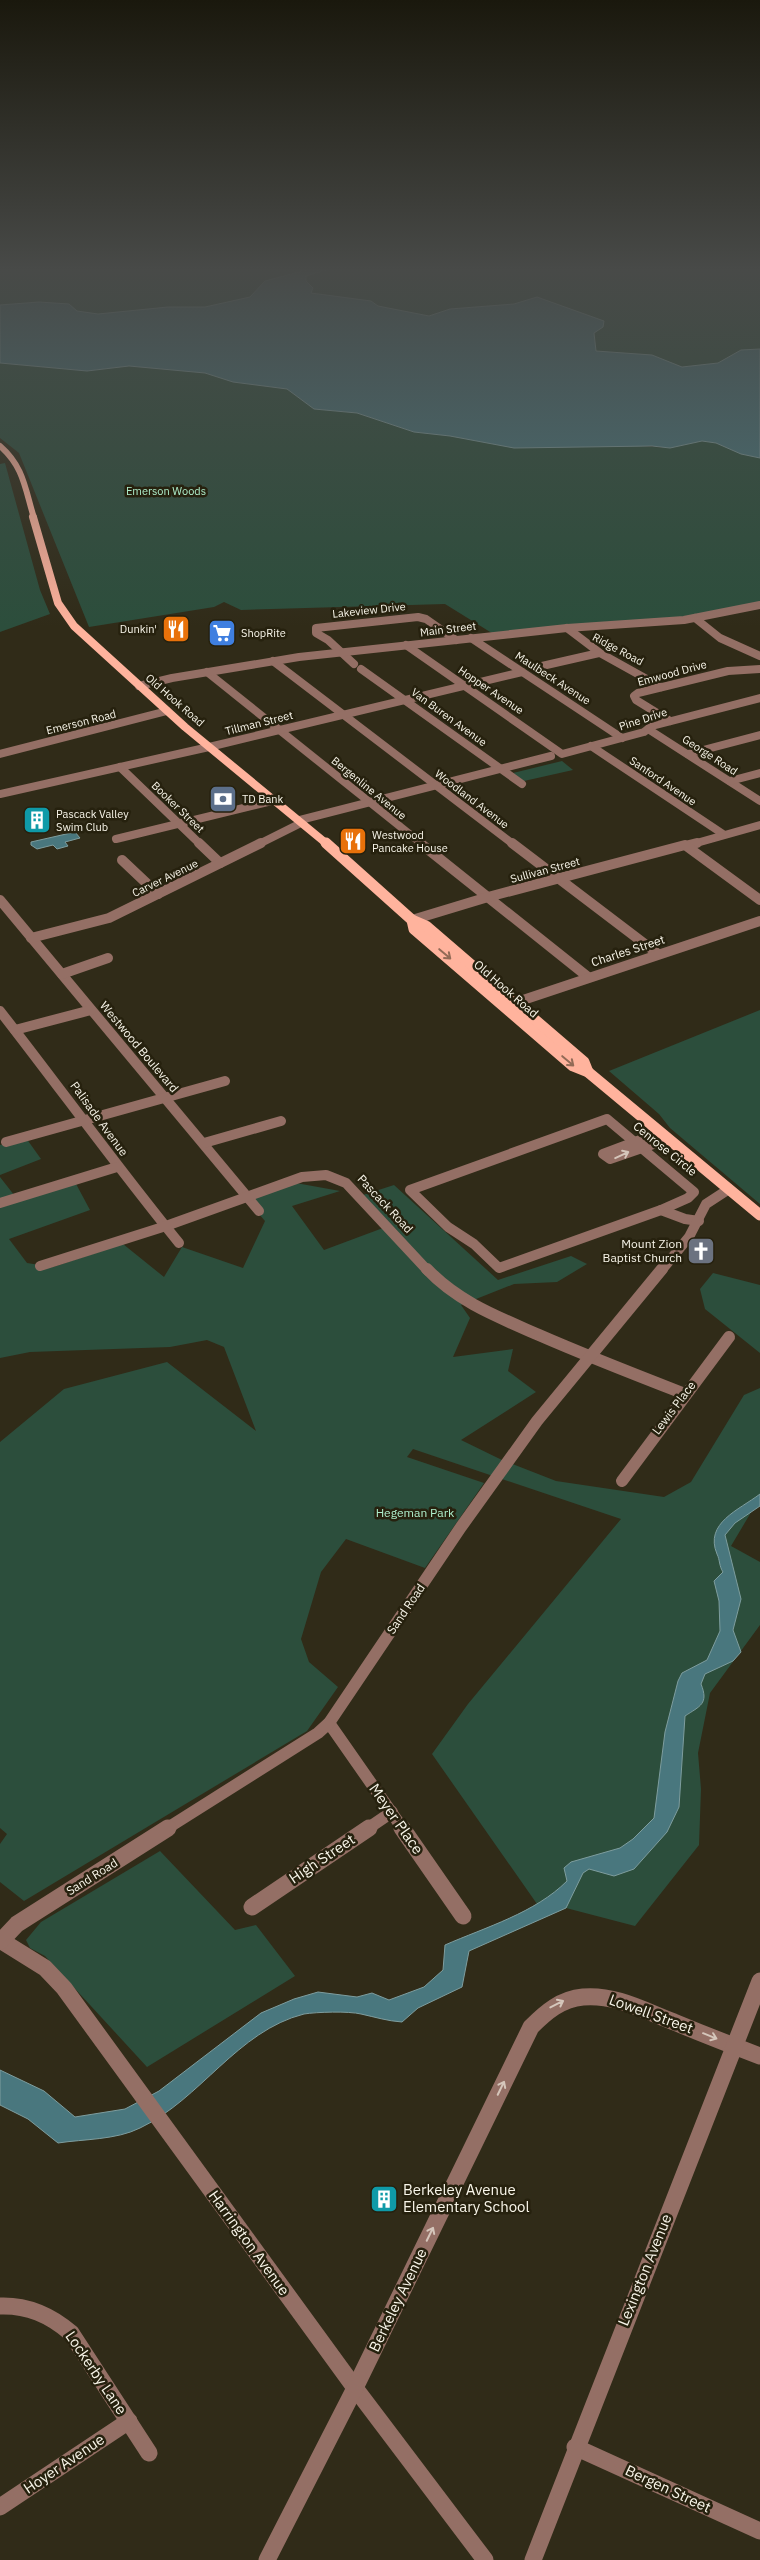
<svg xmlns="http://www.w3.org/2000/svg" width="760" height="2560" font-family="'IBM Plex Sans',sans-serif">
  <style>
    .green { fill: #2c4e3c }
    .water { fill: #49777e; stroke: #7e9d9e }
    .lines { fill: none; stroke-linecap: round; stroke-linejoin: round }
    .minor-far3 { stroke: #946f65; stroke-width: 8 }
    .minor-far2 { stroke: #946f65; stroke-width: 10 }
    .minor-far1 { stroke: #946f65; stroke-width: 12 }
    .minor { stroke: #946f65; stroke-width: 17 }
    .major-far2 { stroke: #ffb39d; stroke-width: 6 }
    .major-far1 { stroke: #ffb39d; stroke-width: 8 }
    .major { stroke: #ffb39d; stroke-width: 11 }
    .oneway { stroke: #926a56 }
    .oneway2 { stroke: #d5c6bb }
    .labels { text-anchor: middle; stroke-width: 5; stroke-linejoin: round; paint-order: stroke }
    .far-park-label { font-size: 11px; fill: #aeefcc; stroke: #26210e }
    .far-street-label { font-size: 11px; fill: #f8f5e9; stroke: #26210e }
    .far-poi-label { font-size: 11px; fill: #f8f5e9; stroke: #26210e; text-anchor: start }
    .street-label { font-size: 12px; fill: #f8f5e9; stroke: #26210e }
    .poi-label { font-size: 12px; fill: #f8f5e9; stroke: #26210e; text-anchor: end }
    .park-label { font-size: 12px; fill: #aeefcc; stroke: #26210e }
    .near-street-label { font-size: 15px; fill: #f8f5e9; stroke: #26210e }
    .near-poi-label { font-size: 15px; fill: #f8f5e9; stroke: #26210e; text-anchor: start }
  </style>
  <rect width="100%" height="100%" fill="#302b18"/>
  <g class="green">
    <path d="M0,269h310l-44,12 -15,16 -46,10h-37l-70,7 -98,-9z"/>
    <path d="M329,269h431v80l-19,1 -23,13 -36,4 -30,-12 -56,-4 -2,-18 9,-6 -66,-29 -23,6 -64,5 -21,7 -51,-10 -7,-5 -60,-8 -5,-12v-5z"/>
    <path d="M0,363l87,8 42,-5 76,7 28,9 54,7 27,20 43,4 57,19 256,16 32,-7 14,2 25,11 19,4v147l-76,15 -189,15 -50,-31 -204,6 -17,-8 -10,5 -125,20 -70,-174 -19,-15z"/>
    <path d="M5,463l35,127 10,24 -50,18v-168z"/>
    <path d="M562,761l11,9 -49,11 -11,-8z"/>
    <path d="M760,1010v194l-90,-76 -11,-14 -50,-43z"/>
    <path d="M26,1138l15,21 -41,16v-30z"/>
    <path d="M0,1177l18,23 57,-18 15,28 -81,29 18,24 26,4 70,-23 41,33 18,-30 61,21 22,-47 -20,-23 51,-15 44,8 -48,15 32,44 67,-25 -28,-30 31,-10 104,95 73,-24 16,8 -30,18 -43,2 -53,21 9,13 -17,39 60,-8 -5,22 28,21 -75,48 41,20 54,21 108,16 27,-15 53,-87 16,-7v106l-15,12 11,-2 -25,42 29,16v63l-50,68 -12,60 3,36 -2,56 -64,81 -69,-18 -29,-4 -105,-150 36,-50 153,-185 -208,-70 -6,8 77,26 -59,85 -79,-29 -25,33 -20,67 8,23 29,25 -31,44 -283,170 -24,-19v-38l7,-10 -7,-6v-386l64,-53 103,-27 89,69 -32,-84 -17,-7 -37,7 -140,5 -30,6z"/>
    <path d="M713,1273l47,12v68l-55,-44 -5,-20z"/>
    <path d="M160,1851l75,79 21,-5 39,51 -148,91 -102,-111 -15,-8 -4,-8 15,-18z"/>
  </g>
  <g class="water">
    <path d="M310,269h19l-23,7v5l7,7 -2,5 60,8 7,5 51,10 21,-7 64,-5 23,-7 67,24 -1,6 -9,6 2,18 56,4 30,12 36,-4 23,-13 19,-1v109l-19,-4 -25,-11 -14,-2 -32,7 -18,-2 -138,2 -64,-12 -36,-4 -57,-19 -43,-4 -27,-20 -54,-7 -28,-9 -76,-7 -42,5 -87,-8v-58l39,-3 30,2 8,7 21,3 70,-7h37l45,-10 15,-16z"/>
    <path d="M75,832l5,6 -15,4 3,4 -11,3 -4,-4 -16,4 -6,-4v-3z"/>
    <path d="M760,1494v12l-25,17 -10,12 16,64 -8,31 8,22 -8,9 -28,13 -4,10c8,20 -1,22 -16,32l-6,91 -12,25 -33,37 -20,7 -25,-7 -6,4 -17,35 -97,43 -7,36 -44,21 -16,14c-15,-1 -27,-5 -41,-8 -12,-3 -45,-2 -57,0 -67,17 -103,85 -164,114 -24,12 -56,11 -82,15l-30,-24 -28,-14v-35l44,21 31,26 50,-8 34,-18 102,-78 33,-14 24,-7 39,5 15,-4 17,7 35,-13 19,-17 2,-25c41,-18 90,-32 122,-64l-3,-13 7,-6 49,-14 13,-9 21,-21 11,-86 13,-51 4,-8 25,-13 13,-29 -1,-30 -5,-20 9,-9c-4,-6 -3,-12 -6,-18 -13,-31 22,-44 43,-60z"/>
  </g>
  <g class="lines">
    <g class="minor-far3">
      <path d="M695,618l25,20 40,18"/>
      <path d="M567,628l33,25 61,34"/>
      <path d="M471,638l151,100"/>
      <path d="M406,645l156,109 82,-22 8,-6 108,-28"/>
      <path d="M273,661l240,183"/>
      <path d="M354,664l-26,-24 -12,-7v-5l102,-11 8,2 30,21"/>
      <path d="M542,666l57,-13"/>
      <path d="M361,669l161,115"/>
      <path d="M207,672l215,172"/>
      <path d="M139,686l33,-8 127,-21 268,-29 117,-8 76,-15"/>
      <path d="M670,721l-34,-21 -2,-4 4,-3 90,-22 32,-2"/>
      <path d="M648,729l112,72"/>
      <path d="M591,746l132,88"/>
      <path d="M0,754l167,-43"/>
      <path d="M688,754l72,-19"/>
      <path d="M120,767l80,77"/>
      <path d="M730,781l30,-8"/>
      <path d="M0,794l209,-47 313,-75"/>
      <path d="M300,820l251,-64"/>
      <path d="M116,839l160,-39"/>
      <path d="M259,844l44,-22"/>
      <path d="M693,844l67,-19"/>
    </g>
    <g class="minor-far2">
      <path d="M199,843l21,20"/>
      <path d="M420,843l168,134"/>
      <path d="M512,843l146,111"/>
      <path d="M689,845l8,-2"/>
      <path d="M122,860l36,34"/>
      <path d="M0,900l259,311"/>
      <path d="M412,920l76,-23 197,-52 75,55"/>
      <path d="M31,938l78,-20 152,-75"/>
      <path d="M62,974l46,-16"/>
      <path d="M508,1005l252,-84"/>
      <path d="M0,1011c60,77 117,156 179,232"/>
      <path d="M15,1030l76,-20"/>
      <path d="M607,1119l87,73 -6,6 -27,12 -162,58 -25,-24 -26,-17 -38,-37z"/>
      <path d="M659,1133l-56,21 7,5 58,-20"/>
      <path d="M6,1142l219,-61"/>
      <path d="M204,1143l77,-22"/>
      <path d="M0,1203l117,-36"/>
      <path d="M661,1210l24,9 14,2"/>
      <path d="M40,1266l126,-40 136,-49 24,-2 20,8 82,88"/>
      <path d="M661,1271l28,-34 17,-33 23,-15"/>
    </g>
    <g class="minor-far1">
      <path d="M427,1269c31,33 71,48 112,66 48,21 97,40 146,59"/>
      <path d="M622,1481l107,-144"/>
      <path d="M329,1723l74,106"/>
      <path d="M166,1829l152,-96 11,-10 132,-196 76,-106 125,-152"/>
      <path d="M367,1829l25,-17"/>
    </g>
    <g class="minor">
      <path d="M402,1828l61,88"/>
      <path d="M252,1907l117,-79"/>
      <path d="M0,1940l45,28 19,20 291,400 130,172"/>
      <path d="M1,1941l16,-17 151,-96"/>
      <path d="M0,2306c28,-1 50,9 71,27l78,120"/>
      <path d="M575,2447l185,84"/>
      <path d="M0,2507l129,-86"/>
      <path d="M267,2560l88,-172 176,-361c15,-15 30,-28 52,-30 32,-3 62,14 91,25 29,12 57,23 86,34"/>
      <path d="M533,2560l227,-579"/>
    </g>
    <path class="major-far2" d="M0,446c24,21 25,43 34,72"/>
    <path class="major-far1" d="M33,517l25,86 16,23 111,101 142,117"/>
    <g class="major">
      <path d="M326,843l86,77 14,6 158,136 4,10"/>
      <path d="M412,920l2,9 159,137 15,6 172,143"/>
    </g>
  </g>
  <defs><path id="oneway-shaft" d="M-6 0H5M1.5-3L5.5 0L1.5 3" fill="none" stroke-width="1.6" stroke-linecap="round" stroke-linejoin="round" transform="scale(1.25)"/></defs>
  <g class="oneway">
    <use href="#oneway-shaft" transform="translate(445 954) rotate(40)"/>
    <use href="#oneway-shaft" transform="translate(568 1061) rotate(40)"/>
  </g>
  <g class="oneway2">
    <use href="#oneway-shaft" transform="translate(622 1155) rotate(-25)"/>
    <use href="#oneway-shaft" transform="translate(557 2004) rotate(-27)"/>
    <use href="#oneway-shaft" transform="translate(710 2036) rotate(22)"/>
    <use href="#oneway-shaft" transform="translate(501 2088) rotate(-64)"/>
    <use href="#oneway-shaft" transform="translate(430 2234) rotate(-64)"/>
  </g>
  <linearGradient id="sky" x2="0" y2="1"><stop stop-color="#1a180d"/><stop offset="0.43" stop-color="#484a48"/><stop offset="1" stop-color="#484a48" stop-opacity="0"/></linearGradient>
  <rect width="760" height="627" fill="url(#sky)"/>
  <defs>
    <g id="restaurant-square" transform="scale(1.4375)"><rect x="-9" y="-9" width="18" height="18" rx="4" fill="#e8710a" stroke="#26210e"/><path d="M-5-6h1v4h1v-4h1v4h1v-4h1v5L-1.5 .5V6h-2V.5L-5-1ZM5-6V6H3V1.5H1.5Q1.5-4 5-6Z" fill="#fff"/></g>
    <g id="supermarket-square" transform="scale(1.4375)"><rect x="-9" y="-9" width="18" height="18" rx="4" fill="#3f7fe0" stroke="#26210e"/><path d="M-6-5.5h2.5l.6 2H6L4.5 2H-2.5L-4.4-4H-6ZM-1.5 3.2a1.3 1.3 0 1 0 .1 0ZM3 3.2a1.3 1.3 0 1 0 .1 0Z" fill="#fff"/></g>
    <g id="bank-square" transform="scale(1.4375)"><rect x="-9" y="-9" width="18" height="18" rx="4" fill="#5c6f8a" stroke="#26210e"/><path d="M-6-4H6V4H-6ZM0-2.3a2.3 2.3 0 1 0 0 4.6a2.3 2.3 0 1 0 0-4.6Z" fill="#fff"/></g>
    <g id="building-square" transform="scale(1.4375)"><rect x="-9" y="-9" width="18" height="18" rx="4" fill="#0f9aa8" stroke="#26210e"/><path d="M-4-6H4V6H1V3H-1V6H-4ZM-2.5-4.3h1.7v1.8h-1.7ZM.8-4.3h1.7v1.8H.8ZM-2.5-1h1.7V.8h-1.7ZM.8-1h1.7V.8H.8Z" fill="#fff"/></g>
    <g id="church-square" transform="scale(1.4375)"><rect x="-9" y="-9" width="18" height="18" rx="4" fill="#6b7280" stroke="#26210e"/><path d="M-1.2-6h2.4v3.5h3.3v2.4h-3.3V6h-2.4V-.1h-3.3v-2.4h3.3Z" fill="#fff"/></g>
  </defs>
  <g fill-rule="evenodd">
    <use href="#restaurant-square" x="176" y="629"/>
    <use href="#supermarket-square" x="222" y="633"/>
    <use href="#bank-square" x="223" y="799"/>
    <use href="#building-square" x="37" y="820"/>
    <use href="#restaurant-square" x="353" y="841"/>
    <use href="#church-square" x="701" y="1251"/>
    <use href="#building-square" x="384" y="2199"/>
  </g>
  <g class="labels">
    <g class="far-park-label">
      <text x="166" y="495">Emerson Woods</text>
    </g>
    <g class="far-street-label">
      <text transform="translate(369 610) rotate(-6)" y="4">Lakeview Drive</text>
      <text transform="translate(448 629) rotate(-7)" y="4">Main Street</text>
      <text transform="translate(618 649) rotate(28)" y="4">Ridge Road</text>
      <text transform="translate(672 673) rotate(-15)" y="4">Emwood Drive</text>
      <text transform="translate(553 678) rotate(33)" y="4">Maulbeck Avenue</text>
      <text transform="translate(491 690) rotate(34)" y="4">Hopper Avenue</text>
      <text transform="translate(175 700) rotate(41)" y="4">Old Hook Road</text>
      <text transform="translate(449 717) rotate(36)" y="4">Van Buren Avenue</text>
      <text transform="translate(643 719) rotate(-18)" y="4">Pine Drive</text>
      <text transform="translate(81 722) rotate(-14)" y="4">Emerson Road</text>
      <text transform="translate(259 723) rotate(-14)" y="4">Tillman Street</text>
      <text transform="translate(710 755) rotate(33)" y="4">George Road</text>
      <text transform="translate(663 781) rotate(34)" y="4">Sanford Avenue</text>
      <text transform="translate(369 788) rotate(39)" y="4">Bergenline Avenue</text>
      <text transform="translate(472 799) rotate(37)" y="4">Woodland Avenue</text>
      <text transform="translate(178 807) rotate(44)" y="4">Booker Street</text>
      <text transform="translate(545 870) rotate(-15)" y="4">Sullivan Street</text>
      <text transform="translate(165 878) rotate(-26)" y="4">Carver Avenue</text>
    </g>
    <g class="far-poi-label">
      <text x="157" y="633" text-anchor="end">Dunkin'</text>
      <text x="241" y="637">ShopRite</text>
      <text x="242" y="803">TD Bank</text>
      <text x="56" y="818">Pascack Valley<tspan x="56" dy="13">Swim Club</tspan></text>
      <text x="372" y="839">Westwood<tspan x="372" dy="13">Pancake House</tspan></text>
    </g>
    <g class="street-label">
      <text transform="translate(628 951) rotate(-18)" y="4">Charles Street</text>
      <text transform="translate(506 989) rotate(41)" y="4">Old Hook Road</text>
      <text transform="translate(139 1047) rotate(50)" y="4">Westwood Boulevard</text>
      <text transform="translate(99 1119) rotate(54)" y="4">Palisade Avenue</text>
      <text transform="translate(665 1149) rotate(39)" y="4">Cenrose Circle</text>
      <text transform="translate(385 1204) rotate(47)" y="4">Pascack Road</text>
      <text transform="translate(674 1408) rotate(-53)" y="4">Lewis Place</text>
      <text transform="translate(406 1609) rotate(-56)" y="4">Sand Road</text>
      <text transform="translate(92 1877) rotate(-32)" y="4">Sand Road</text>
    </g>
    <g class="poi-label">
      <text x="682" y="1248">Mount Zion<tspan x="682" dy="14">Baptist Church</tspan></text>
    </g>
    <g class="park-label">
      <text x="415" y="1517">Hegeman Park</text>
    </g>
    <g class="near-street-label">
      <text transform="translate(396 1819) rotate(55)" y="5">Meyer Place</text>
      <text transform="translate(322 1859) rotate(-34)" y="5">High Street</text>
      <text transform="translate(651 2014) rotate(20)" y="5">Lowell Street</text>
      <text transform="translate(249 2243) rotate(54)" y="5">Harrington Avenue</text>
      <text transform="translate(645 2270) rotate(-68)" y="5">Lexington Avenue</text>
      <text transform="translate(398 2300) rotate(-64)" y="5">Berkeley Avenue</text>
      <text transform="translate(96 2373) rotate(56)" y="5">Lockerby Lane</text>
      <text transform="translate(64 2464) rotate(-34)" y="5">Hoyer Avenue</text>
      <text transform="translate(668 2489) rotate(25)" y="5">Bergen Street</text>
    </g>
    <g class="near-poi-label">
      <text x="403" y="2195">Berkeley Avenue<tspan x="403" dy="17">Elementary School</tspan></text>
    </g>
  </g>
</svg>
